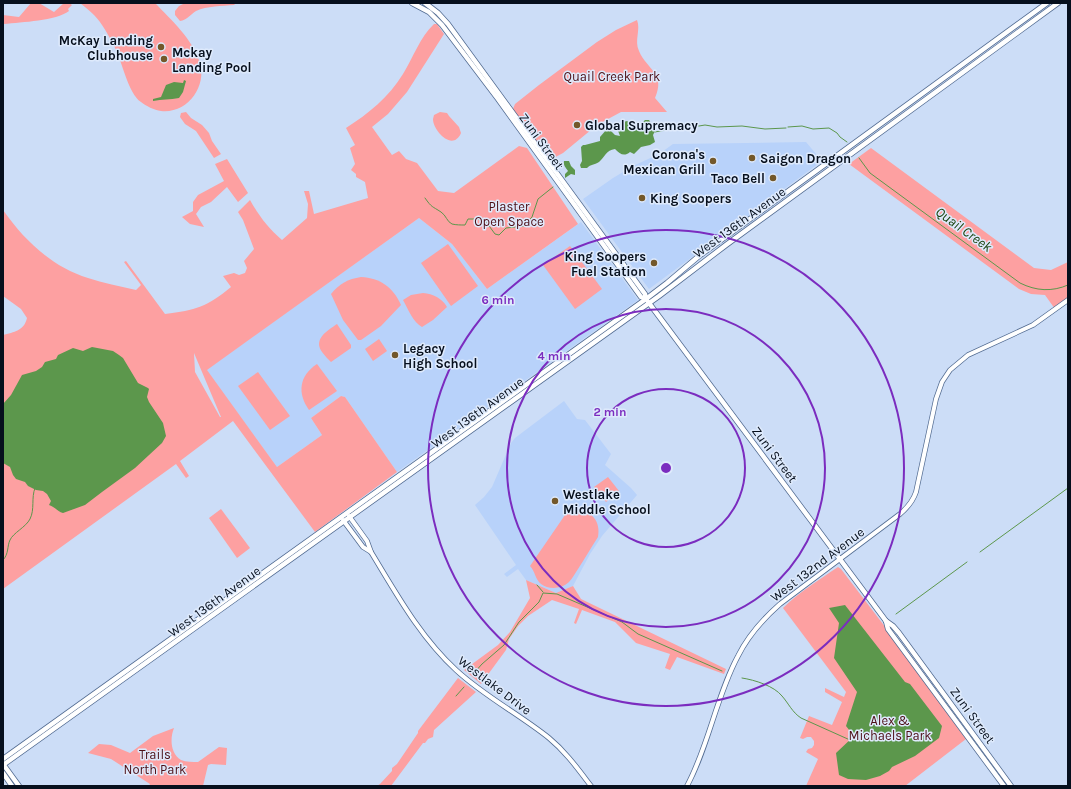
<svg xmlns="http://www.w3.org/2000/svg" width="1071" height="789" font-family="Karla,sans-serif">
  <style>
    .built { fill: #b8d2fa }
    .green { fill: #fda0a1; fill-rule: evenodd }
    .water { fill: #5c974c }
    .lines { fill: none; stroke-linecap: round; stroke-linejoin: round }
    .stream { stroke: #5c974c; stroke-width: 1 }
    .tertiary-casing { stroke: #536c92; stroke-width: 5.5 }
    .secondary-casing { stroke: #536c92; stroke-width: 6 }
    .tertiary { stroke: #fff; stroke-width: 4 }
    .secondary { stroke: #fff; stroke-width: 4.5 }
    .ring { fill: none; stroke: #7b2cbf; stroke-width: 2 }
    .poi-dot { fill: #73582a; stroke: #deeafc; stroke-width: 1.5 }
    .labels { text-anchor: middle; stroke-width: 3; stroke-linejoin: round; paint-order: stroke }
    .poi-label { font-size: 13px; font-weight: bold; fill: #060f1d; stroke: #deeafc; text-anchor: start }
    .park-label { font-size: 13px; fill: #4d0f16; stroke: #deeafc }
    .street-label { font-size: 13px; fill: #060f1d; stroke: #deeafc }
    .water-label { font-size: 14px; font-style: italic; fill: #1b430e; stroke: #deeafc }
    .centre { fill: #7b2cbf; stroke: #deeafc; stroke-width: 2 }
    .ring-label { font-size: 12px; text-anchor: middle; font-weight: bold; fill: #7b2cbf; stroke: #deeafc; stroke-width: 3; stroke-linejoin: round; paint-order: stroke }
  </style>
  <rect width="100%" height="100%" fill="#ccddf7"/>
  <g class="built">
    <path d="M806,142l16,19 -173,128 -66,-90 30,-21 20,-12 26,-12 14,-10z"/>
    <path d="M419,218l33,26 35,45 94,-67 57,78 -241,172 -52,-75 -4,-1 -30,22 11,17 -45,32 -71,-97z"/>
    <path d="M564,401l13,18 8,1 26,34 -6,11 26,23 6,7 -35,41 -12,18 -17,32 -17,7 -30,-13 -8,-11 -11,8 -3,-3 12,-9 -41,-60 9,-8 8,-10 19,-44 4,-5z"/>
  </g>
  <g class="green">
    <path d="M31,3h8l15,9 10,-9h5l3,2 -4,4 1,2c-13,10 -47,11 -65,13l-1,-1v-8l16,2z"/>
    <path d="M80,3h75c17,18 37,35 45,60 7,24 -13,51 -39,48 -7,-1 -15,-5 -20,-9 -13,-8 -19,-42 -27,-56 -5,-10 -12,-23 -20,-31 -4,-4 -9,-8 -14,-12z"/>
    <path d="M185,3h51l-2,2c-12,1 -27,1 -38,6 -5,3 -9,9 -16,10l-5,-6v-4l4,-5z"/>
    <path d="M637,20c4,10 -3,20 2,31 8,19 27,22 16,47l12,14h-46l-24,13 -34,28 -13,7 -37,-51 2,-5 24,-19 58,-43 19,-12z"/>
    <path d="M434,24h3l7,10 -37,58 -19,22 -16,13 20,28 7,-4 7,8 11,4 21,28 16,2 65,-47 8,2 51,76 -91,65 -35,-45 -33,-26 -212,152 70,97 45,-32 -11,-17 30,-22 4,1 52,75 -82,60 -82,-111 -53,40 9,15 -3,2 -10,-14 -173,125v-254c11,-3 21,-4 24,-17l-6,-9 -18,-13v-86c21,30 49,57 85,68 15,5 32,8 48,12l5,-5 -17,-23 2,-1 39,53c31,-4 42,-7 66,-27l-8,-11 11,-3 5,2 6,-2 2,-5 -3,-7 10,-12 -11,-29 -5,-8 12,-12c9,16 18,28 32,40l25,-22 1,-14 -4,-13h5l5,23 54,-16 -3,-16 -9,-5v-3l-5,-4 4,-6 -5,-16 5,-3 -9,-17c22,-14 43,-31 57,-54 10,-16 17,-37 31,-50zM194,353l27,64h-1l-25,-45z"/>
    <path d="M186,112l5,6 11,7 7,8 3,8 9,13 -7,4 -18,-27 -11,-7 -5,-7 1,-4z"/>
    <path d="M440,112l7,1 2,3 10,11 2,6c-8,19 -28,-2 -28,-14l1,-4z"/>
    <path d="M871,148l163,120 17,2 17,-8v41l-2,-2 -11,8 -10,-14 -14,-1 -12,-5 -170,-125z"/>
    <path d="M227,159l21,34 -10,9 -11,-15 -16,15 -10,5 -5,7 8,13 -14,-3 -8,-7 11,-6v-9l5,-7 26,-14 -9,-17z"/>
    <path d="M448,244l30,42 -27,20 -30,-43z"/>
    <path d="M570,246l32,43 -27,20 -32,-44z"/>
    <path d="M361,277c19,1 32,10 40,28l-20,21 -20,14h-3l-15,-20 -12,-26c8,-10 17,-15 30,-17z"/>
    <path d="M423,293c10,1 19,5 24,14l-14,13 -11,7c-9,-5 -14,-18 -19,-27l8,-5z"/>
    <path d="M337,324l14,21v3l-20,14c-3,-3 -6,-6 -9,-10 -9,-13 5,-21 15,-28z"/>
    <path d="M379,339l8,12 -14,10 -8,-12z"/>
    <path d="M317,364l20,27 -28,19c-12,-17 -10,-34 8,-46z"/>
    <path d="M258,372l32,44 -20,14 -32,-44z"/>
    <path d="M608,477l11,14 -13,11 -12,-15z"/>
    <path d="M221,509l29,39 -13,10 -28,-40z"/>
    <path d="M576,510c16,0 25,12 22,27 -7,11 -13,21 -20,32 -3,4 -5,9 -9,13 -7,7 -20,8 -28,2 -6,-5 -6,-13 -11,-18l35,-51z"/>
    <path d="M838,567l3,2 48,63 77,107 -61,47h-99l12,-27 -12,-7 2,-3 4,-1 2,-3v-4l-3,-4h-4l-4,2 -3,-1 9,-22 23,9 10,-23 -17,-10v-4l19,9 2,-5 -63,-84c16,-16 36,-28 55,-41z"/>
    <path d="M526,580l30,13 17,-7 8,13 145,70 -2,5 -47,-17 -7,13 -5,-2 5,-14 -34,-11 -21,-21 -33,-12 -6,14 -2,-1 5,-14 -27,-9 -24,16 -10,10 -9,13 -3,11 -25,34 -17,-14 34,-25 12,-13 20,-34z"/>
    <path d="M458,678l18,14 -42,38 -1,7 -5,2 -3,4h-2l-32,43h-14l3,-2 12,-13v-3l5,-4 21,-31v-2z"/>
    <path d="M174,728c-4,10 -4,25 7,32 5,2 12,2 17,2l21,-15 8,1 -1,17 -15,-1 -3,1 -5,21h-54l1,-2 -39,-25 -23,-6 11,-9 12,1 19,8 23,-17z"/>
  </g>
  <g class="water">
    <path d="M184,80l2,1 -3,11 -4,6c-9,2 -17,1 -26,3v-2l8,-2 5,-12 8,-3 9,1z"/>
    <path d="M645,120h4c3,3 1,10 6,11l-2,4 2,7 -5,3 -9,2 -7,7 -4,-2c-6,5 -10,2 -15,-3 -9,1 -10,8 -16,13 -5,3 -8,2 -12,6h-6l-1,-3 2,-4 -1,-14 2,-2h2l15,-4v-4l7,-8 5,3 3,3 5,1 -3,-8c2,-4 5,-6 10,-7 7,5 12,6 18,-1z"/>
    <path d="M564,161h5l2,5 4,4v5l-4,-1 -6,4v-4l3,-3c-2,-3 -5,-6 -4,-10z"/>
    <path d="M92,347l21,4 6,4 4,3 15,25 10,5 1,1 -2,8 2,5 14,21 3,13 -4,7 -27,25 -33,24 -17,13 -22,8c-5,-1 -8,-6 -14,-8l2,-4 -4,-7 -4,-3 -7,-1 -8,-4 -3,-4 -9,-3 -3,-4 -3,-8 -7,-4v-59l8,-9 11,-20 14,-4 6,-4 3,-5 11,-3 2,-4 15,-7 10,3z"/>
    <path d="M845,605l60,77 5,2 32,42 -3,12 -24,18 -23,11 -3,4 -9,5 -14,4 -18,-1 -9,-4 -3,-22 18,-17 -8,-10 11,-34 -23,-34 5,-35 -10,-15z"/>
  </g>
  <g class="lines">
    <g class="stream">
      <path d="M788,127l14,-1 11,3 16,-1 8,5 3,4 7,5"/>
      <path d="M655,132l16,-3 5,-2 12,-3 11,2 6,-1 12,2 25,-1 23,3 21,-1"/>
      <path d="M859,158l11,15 150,110c16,8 32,9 48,2"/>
      <path d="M425,198c7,10 7,8 16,14 5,3 6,10 11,12 4,1 9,1 13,1l3,-6h16l11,15 4,1 7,-7 18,-2 8,-9 6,-18 15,-12"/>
      <path d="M980,552l88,-64"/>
      <path d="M3,560c6,-6 4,-14 7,-20 3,-7 16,-13 20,-21 5,-10 1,-21 5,-31"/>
      <path d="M537,585l6,7"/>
      <path d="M896,614l71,-52"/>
      <path d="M474,673l8,-9 22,-19 15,-23 20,-20 4,-9 14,1 65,28 16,12 84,37"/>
      <path d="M742,678c13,2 32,8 40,18 7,8 10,16 19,22l49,22"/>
      <path d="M456,696l8,-9"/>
    </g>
    <g class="tertiary-casing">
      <g id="tertiary">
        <path d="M349,516l18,25 4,11c25,41 49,85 85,118 28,26 63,44 93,68 17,14 29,31 42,48"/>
        <path d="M343,520l20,27 8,5"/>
        <path d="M687,786c22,-41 29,-89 51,-130 10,-20 25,-37 42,-52l120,-90c7,-6 13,-13 16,-22l20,-93 6,-17 8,-12 18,-15 65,-30 35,-25"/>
      </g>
    </g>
    <g class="secondary-casing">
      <g id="secondary">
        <path d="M412,3l17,9 13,13 56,74 143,198 5,2 240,322 2,8 116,157"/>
        <path d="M425,3l13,10 10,11 197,270 1,5"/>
        <path d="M886,621l7,5 6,7 112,153"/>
        <path d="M3,759l643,-460 21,-16 32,-27 348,-253"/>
        <path d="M3,764l16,22"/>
        <path d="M3,765l656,-469 67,-51 332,-242"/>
        <path d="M3,773l9,13"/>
      </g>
    </g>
    <use href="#tertiary" class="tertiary"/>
    <use href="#secondary" class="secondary"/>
  </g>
  <g class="ring">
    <circle cx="666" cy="468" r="79"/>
    <circle cx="666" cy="468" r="159"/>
    <circle cx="666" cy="468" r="238"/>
  </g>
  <g class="poi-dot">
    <circle cx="161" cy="47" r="4"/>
    <circle cx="164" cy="59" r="4"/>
    <circle cx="577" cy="125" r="4"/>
    <circle cx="752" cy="158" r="4"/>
    <circle cx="713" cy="161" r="4"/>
    <circle cx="773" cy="178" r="4"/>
    <circle cx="642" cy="198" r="4"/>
    <circle cx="654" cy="263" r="4"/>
    <circle cx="395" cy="355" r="4"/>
    <circle cx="555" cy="501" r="4"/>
  </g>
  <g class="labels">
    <g class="poi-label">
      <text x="153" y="45" text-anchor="end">McKay Landing<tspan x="153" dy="15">Clubhouse</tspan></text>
      <text x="172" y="57">Mckay<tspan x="172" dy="15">Landing Pool</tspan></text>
      <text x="585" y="130">Global Supremacy</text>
      <text x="705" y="159" text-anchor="end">Corona's<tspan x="705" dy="15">Mexican Grill</tspan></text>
      <text x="760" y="163">Saigon Dragon</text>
      <text x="765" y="183" text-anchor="end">Taco Bell</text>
      <text x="650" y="203">King Soopers</text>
      <text x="646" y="261" text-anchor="end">King Soopers<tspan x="646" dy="15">Fuel Station</tspan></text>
      <text x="403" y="353">Legacy<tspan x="403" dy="15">High School</tspan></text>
      <text x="563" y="499">Westlake<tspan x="563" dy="15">Middle School</tspan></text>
    </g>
    <g class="park-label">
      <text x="612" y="81">Quail Creek Park</text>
      <text x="509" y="211">Plaster<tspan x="509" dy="15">Open Space</tspan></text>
      <text x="890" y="725">Alex &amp;<tspan x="890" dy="15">Michaels Park</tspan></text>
      <text x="155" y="759">Trails<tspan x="155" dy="15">North Park</tspan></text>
    </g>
    <g class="street-label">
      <text transform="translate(542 141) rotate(54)" y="5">Zuni Street</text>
      <text transform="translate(739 222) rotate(-36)" y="5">West 136th Avenue</text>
      <text transform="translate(477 412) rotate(-36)" y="5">West 136th Avenue</text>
      <text transform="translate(775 454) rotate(53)" y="5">Zuni Street</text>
      <text transform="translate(817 564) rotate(-37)" y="5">West 132nd Avenue</text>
      <text transform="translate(214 601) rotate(-36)" y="5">West 136th Avenue</text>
      <text transform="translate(495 685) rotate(37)" y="5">Westlake Drive</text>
      <text transform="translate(973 715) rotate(54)" y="5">Zuni Street</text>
    </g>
    <g class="water-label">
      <text transform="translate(964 229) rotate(36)" y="5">Quail Creek</text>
    </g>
  </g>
  <circle cx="666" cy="468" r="6" class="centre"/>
  <g class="ring-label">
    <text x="498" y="304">6 min</text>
    <text x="554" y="360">4 min</text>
    <text x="610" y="416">2 min</text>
  </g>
  <rect width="1071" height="789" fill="none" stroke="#060f1d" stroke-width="8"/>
</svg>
